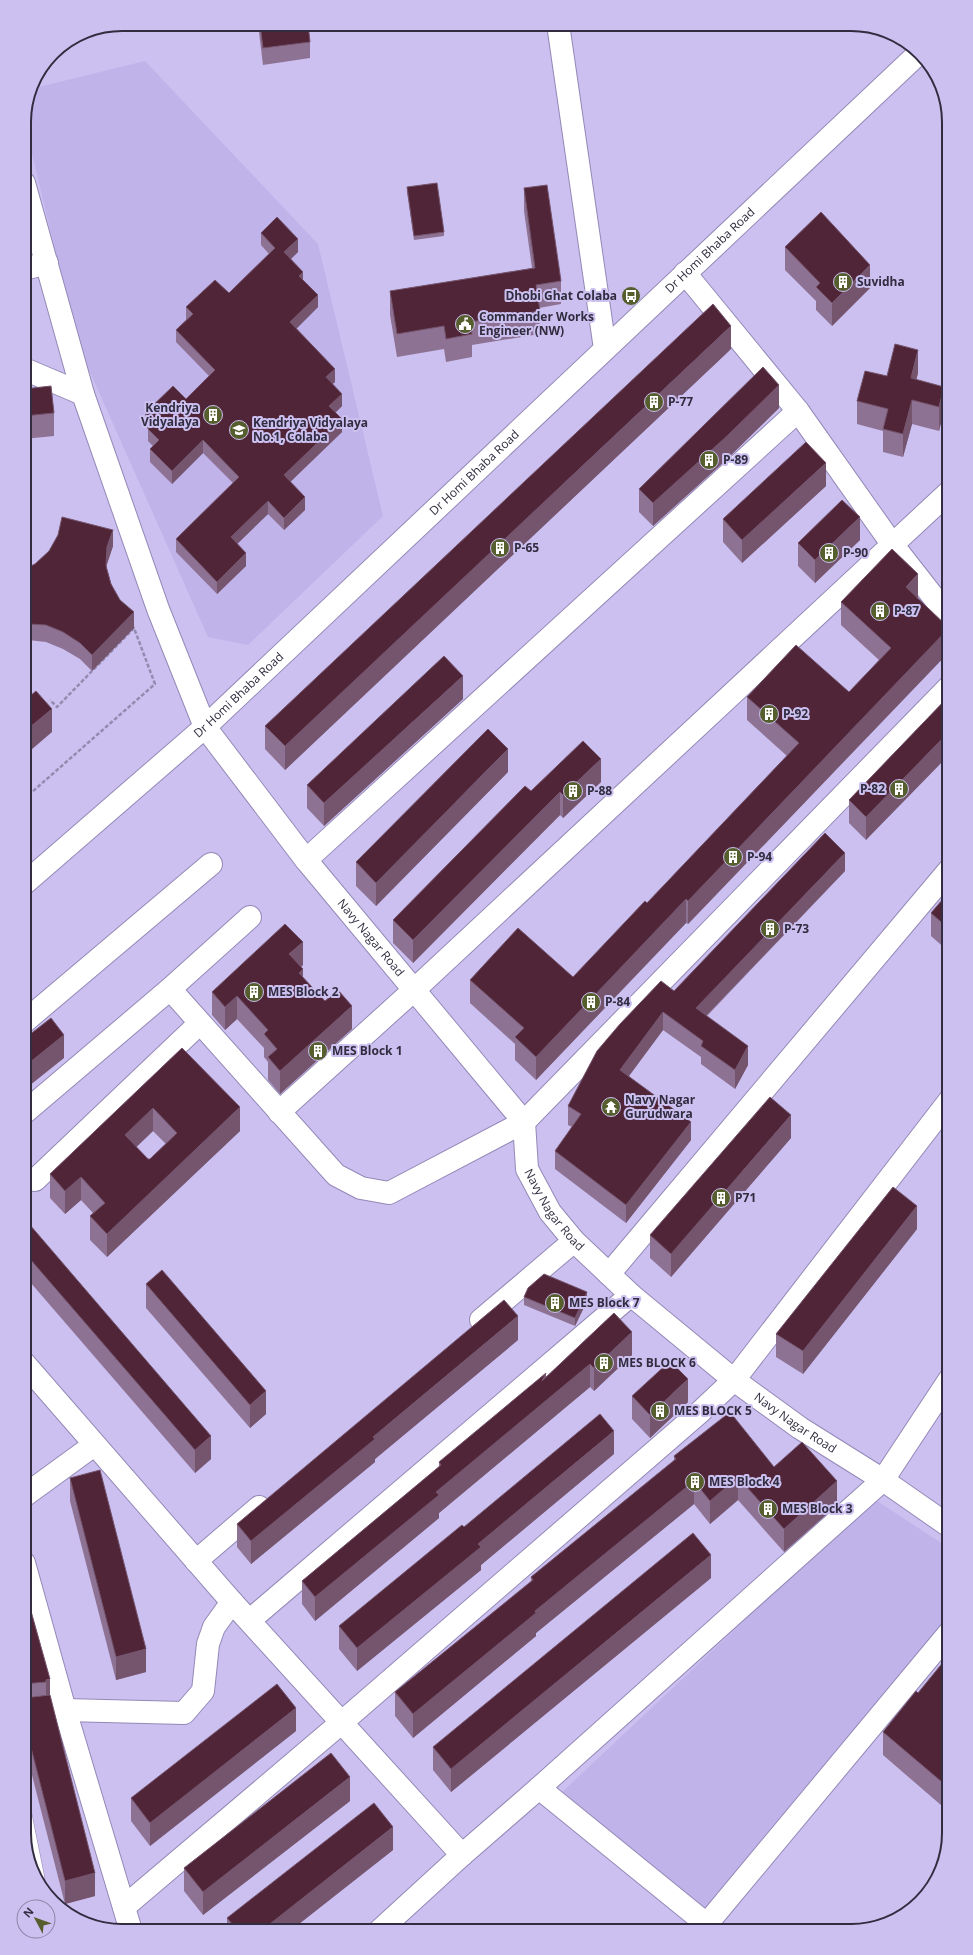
<svg xmlns="http://www.w3.org/2000/svg" width="973" height="1955" font-family="'Open Sans',sans-serif">
  <style>
    .built { fill: #c0b3ea }
    .lines { fill: none; stroke-linecap: round; stroke-linejoin: round }
    .service-casing { stroke: #9489b6; stroke-width: 12 }
    .minor-casing { stroke: #9489b6; stroke-width: 24 }
    .tertiary-casing { stroke: #9489b6; stroke-width: 24 }
    .path { stroke: #948bb1; stroke-width: 2.5; stroke-dasharray: 4 2; stroke-linecap: butt }
    .service { stroke: #fff; stroke-width: 11 }
    .minor { stroke: #fff; stroke-width: 22 }
    .tertiary { stroke: #fff; stroke-width: 22 }
    .wall { fill: #8e7294; fill-rule: evenodd }
    .shaded-wall { fill: #75546e }
    .building { fill: #502537; stroke: #75546e; fill-rule: evenodd }
    .labels { text-anchor: middle; stroke-width: 4; stroke-linejoin: round; paint-order: stroke }
    .street-label { font-size: 12px; fill: #312c3f; stroke: #cbc0f0 }
    .poi-label { font-size: 12px; font-weight: bold; fill: #312c3f; stroke: #cbc0f0; text-anchor: start }
    .rim { fill: none; stroke: #312c3f; stroke-width: 2 }
  </style>
  <rect width="100%" height="100%" fill="#cbc0f0"/>
  <g class="built">
    <path d="M145,61l173,183 65,272 -135,129 -40,-8 -131,-294 -53,-223 6,-31z"/>
    <path d="M874,1499l75,49v74l-244,294 -145,-122z"/>
  </g>
  <g class="lines">
    <g class="service-casing">
      <path id="service" d="M24,1804l15,74"/>
    </g>
    <g class="minor-casing">
      <g id="minor">
        <path d="M558,24l47,325"/>
        <path id="s1" d="M24,183l59,211 75,215 47,118 101,133 218,262 3,47 23,43 24,29 35,33 22,21 103,85 66,48 83,52 66,46"/>
        <path d="M24,269l23,-6"/>
        <path d="M685,273l113,138 94,133 57,73"/>
        <path d="M24,369l59,25"/>
        <path d="M306,860l492,-449"/>
        <path d="M170,989l166,186 25,13 28,5 135,-71 425,-435"/>
        <path d="M24,1022l187,-158"/>
        <path d="M279,1112l135,-122 535,-498"/>
        <path d="M24,1113l146,-124 80,-72"/>
        <path d="M35,1180l165,-157"/>
        <path d="M609,1274l340,-404"/>
        <path d="M481,1320l93,-79"/>
        <path d="M24,1363l208,239 230,253"/>
        <path d="M24,1496l70,-51"/>
        <path d="M196,1561l63,-54"/>
        <path d="M24,1563l41,147 66,221"/>
        <path d="M250,1620l381,-325"/>
        <path d="M65,1710l119,3 19,-22 5,-47 6,-17 18,-25"/>
        <path d="M539,1788l176,143"/>
        <path d="M124,1907l217,-184 358,-310 35,-33 215,-279"/>
        <path d="M706,1925l243,-292"/>
        <path d="M379,1931l83,-76 77,-67 344,-308 66,-100"/>
      </g>
    </g>
    <g class="tertiary-casing">
      <g id="tertiary">
        <path id="s2" d="M24,884l181,-157 713,-673"/>
      </g>
    </g>
    <path class="path" d="M24,799l131,-115 -21,-56 -77,79 -7,-7"/>
    <use href="#service" class="service"/>
    <use href="#minor" class="minor"/>
    <use href="#tertiary" class="tertiary"/>
  </g>
  <g class="wall">
    <path d="M258,24h50l2,18v16l-47,7z"/>
    <path d="M407,187l37,45v4l-30,4 -7,-48z"/>
    <path d="M524,188l37,93v23l-22,4 1,26 -68,11v12l-26,5 -2,-13 -47,8 -7,-42v-24l142,-23 -8,-57z"/>
    <path d="M261,233l37,19 -7,7 12,21 15,27 -22,22 39,53 -3,2 10,22 -7,7 7,19 -52,50 15,28 -21,20 -16,-16 -31,30 9,22 -29,28 -41,-42v-13l57,-56 -30,-30 -31,31 -22,-22v-13l3,-3 -5,-5v-12l-3,-3v-13l41,-14 23,-23 -33,-34v-12l10,-10v-13l43,-14 40,-39 -8,-9z"/>
    <path d="M785,247l85,41 -38,38 -16,-16v-9l-31,-31z"/>
    <path d="M731,349l-446,421 -20,-21v-23z"/>
    <path d="M918,373l-2,7 28,30 -5,21 -27,-7 -9,33 -20,-5v-21l-26,-7v-23l30,-25z"/>
    <path d="M24,389l30,24v23l-30,3z"/>
    <path d="M779,408l-52,51 -74,67 -14,-14v-23z"/>
    <path d="M826,486l-84,77 -19,-21v-23z"/>
    <path d="M860,540l-45,43 -17,-17v-23z"/>
    <path d="M113,546l-6,18v5l4,15 23,44 -42,43 -12,-12 -17,-10 -17,-7 -18,-2 -4,1v-72z"/>
    <path d="M918,597l-1,1 32,54 -261,272 -2,-1 -150,157 -21,-20v-16l-45,-41v-23l103,-3 74,-74 140,-147 -40,-36v-23l102,-5 30,-32 -38,-35v-23z"/>
    <path d="M949,696l-83,144 -17,-17v-23z"/>
    <path d="M463,699l-139,127 -17,-18v-23z"/>
    <path d="M508,772l-132,134 -20,-20v-24z"/>
    <path d="M601,782l-38,36 -3,-3 -147,148 -20,-20v-23l138,-129z"/>
    <path d="M845,871l-138,145 41,49 -13,24 -34,-25v-7l-38,-27 -34,46 62,64 -65,83 -71,-54v-18l17,-24 -4,-2v-19l106,-115z"/>
    <path d="M949,892v60l-18,-16v-23z"/>
    <path d="M303,965l-2,2 2,11 49,51 -72,65 -12,-14v-18l-4,-5v-9l-27,-29 -12,11 -13,-15v-23z"/>
    <path d="M182,1048l58,83 -133,126 -17,-17v-24l3,-3 -12,-13 -16,14 -15,-16v-24zM153,1131l13,13 -16,15h-2l-12,-12z"/>
    <path d="M791,1138l-120,139 -21,-19v-23z"/>
    <path d="M24,1218l187,241 -16,14 -171,-198z"/>
    <path d="M917,1229l-114,145 -27,-17v-23z"/>
    <path d="M146,1284l120,130 -16,14 -104,-120z"/>
    <path d="M524,1297l63,4 -12,25 -51,-21z"/>
    <path d="M614,1313l18,42 -38,36 -4,-4 -151,126v5l-124,103 -13,-17v-23l137,-114v-5l107,-85z"/>
    <path d="M518,1340l-143,119v3l-124,102 -14,-17v-23z"/>
    <path d="M632,1396l56,6 -38,36 -18,-19z"/>
    <path d="M614,1454l-133,111v5l-124,101 -18,-22v-23l125,-99z"/>
    <path d="M674,1456l100,11 63,38 -53,47 -46,-52 -28,24 -16,-20 -158,129v3l-123,102 -18,-22v-24l136,-111v-4l143,-117z"/>
    <path d="M70,1478l76,194 -30,8 -46,-179z"/>
    <path d="M711,1578l-260,214 -18,-22v-23z"/>
    <path d="M24,1586l26,110 45,200 -30,8 -41,-160z"/>
    <path d="M949,1655v157l-66,-57v-23l35,-39z"/>
    <path d="M296,1731l-146,115 -19,-25v-23z"/>
    <path d="M350,1801l-147,114 -19,-24v-23z"/>
    <path d="M393,1850l-103,81h-63v-13z"/>
  </g>
  <g class="shaded-wall">
    <path d="M298,239v13l-14,13v-13z"/>
    <path d="M870,265v23l-38,38v-23z"/>
    <path d="M303,272v12l-4,-8z"/>
    <path d="M318,295v12l-28,28v-13z"/>
    <path d="M731,326v23l-446,421v-24z"/>
    <path d="M918,350v23l-7,28v-23z"/>
    <path d="M335,369v13l-9,8v-13z"/>
    <path d="M779,385v23l-52,51 -74,67v-23z"/>
    <path d="M944,387v23l-5,21v-24z"/>
    <path d="M342,394v12l-13,13v-13z"/>
    <path d="M912,400v24l-9,33v-23z"/>
    <path d="M342,419v13l-58,56v-13z"/>
    <path d="M203,440v13l-31,31v-13z"/>
    <path d="M826,463v23l-84,77v-23z"/>
    <path d="M305,497v13l-21,20v-12z"/>
    <path d="M268,501v13l-37,36v-13z"/>
    <path d="M860,517v23l-45,43v-23z"/>
    <path d="M113,530v16l-6,18 -1,18 1,-35z"/>
    <path d="M246,553v13l-29,28v-12z"/>
    <path d="M918,574v23l-12,13v-23z"/>
    <path d="M134,612v16l-42,43v-16z"/>
    <path d="M24,624h4v16l-4,1z"/>
    <path d="M949,628v24l-261,272v-23z"/>
    <path d="M463,676v23l-139,127v-23z"/>
    <path d="M52,709v23l-28,24v-24z"/>
    <path d="M949,732v23l-83,85v-23z"/>
    <path d="M508,749v23l-132,134v-23z"/>
    <path d="M601,759v23l-38,36v-23z"/>
    <path d="M560,792v23l-147,148v-23z"/>
    <path d="M845,853v18l-149,155v-18z"/>
    <path d="M686,899v24l-150,157v-23z"/>
    <path d="M303,942v23l-14,13v-24z"/>
    <path d="M303,969v24l-4,-20z"/>
    <path d="M237,996v23l-12,11v-23z"/>
    <path d="M352,1006v23l-72,65v-23z"/>
    <path d="M663,1012v18l-43,58v-18z"/>
    <path d="M64,1035v23l-40,32v-23z"/>
    <path d="M748,1046v19l-13,24v-19z"/>
    <path d="M240,1107v24l-133,126v-23z"/>
    <path d="M153,1108v23l-28,27v-23z"/>
    <path d="M791,1115v23l-120,139v-23z"/>
    <path d="M691,1122v18l-65,83v-18z"/>
    <path d="M81,1177v23l-16,14v-23z"/>
    <path d="M917,1206v23l-114,145v-23z"/>
    <path d="M587,1292v9l-12,25v-8z"/>
    <path d="M518,1316v24l-143,119v3l-124,102v-23l122,-104z"/>
    <path d="M632,1332v23l-38,36v-23z"/>
    <path d="M590,1364v23l-151,126v5l-124,103v-24l121,-105 106,-111 4,-8v23z"/>
    <path d="M688,1379v23l-38,36v-23z"/>
    <path d="M266,1391v23l-16,14v-23z"/>
    <path d="M614,1431v23l-133,111v5l-124,101v-23l121,-104z"/>
    <path d="M211,1436v23l-16,14v-23z"/>
    <path d="M738,1477v23l-28,24v-23z"/>
    <path d="M694,1481v23l-158,129v3l-123,102v-24l122,-103z"/>
    <path d="M837,1481v24l-53,47v-23z"/>
    <path d="M711,1555v23l-260,214v-23z"/>
    <path d="M146,1649v23l-30,8v-23z"/>
    <path d="M50,1679v23l-4,1v-23z"/>
    <path d="M296,1708v23l-146,115v-23z"/>
    <path d="M350,1777v24l-147,114v-23z"/>
    <path d="M393,1827v23l-103,81h-29z"/>
    <path d="M28,1844v11l-2,-10z"/>
    <path d="M95,1873v23l-30,8v-23z"/>
  </g>
  <g class="building">
    <path d="M260,24h48l2,18 -47,6z"/>
    <path d="M437,183l7,49 -30,4 -7,-49z"/>
    <path d="M547,185l14,96 -25,4 4,26 -70,11 2,12 -26,5 -2,-13 -47,8 -7,-43 145,-23 -11,-80z"/>
    <path d="M821,212l49,53 -38,38 -16,-16 4,-4 -35,-36z"/>
    <path d="M277,217l21,22 -14,13 19,20 -4,4 19,19 -28,27 45,47 -9,8 16,17 -13,12 13,13 -58,56 21,22 -21,21 -16,-17 -37,36 15,16 -29,29 -41,-43 63,-62 -36,-37 -31,31 -22,-22 9,-9 -11,-11 6,-6 -9,-10 28,-27 13,13 29,-29 -39,-40 17,-16 -7,-7 29,-27 14,13 46,-45 -14,-15z"/>
    <path d="M713,304l18,22 -446,420 -20,-20z"/>
    <path d="M895,344l23,6 -7,28 33,9 -5,20 -27,-7 -9,34 -20,-5 5,-20 -31,-8 8,-30 22,5z"/>
    <path d="M763,367l16,18 -52,51 -74,67 -14,-14z"/>
    <path d="M51,386l3,27 -30,3v-27z"/>
    <path d="M806,442l20,21 -84,77 -19,-21z"/>
    <path d="M842,500l18,17 -45,43 -17,-17z"/>
    <path d="M62,517l51,13 -6,17 -1,19 5,18 9,16 14,12 -42,43 -12,-12 -17,-11 -17,-7 -18,-1h-4v-55l11,-5 14,-13 9,-16z"/>
    <path d="M892,549l26,25 -12,13 43,41 -261,273 -2,-2 -150,158 -21,-20 9,-9 -54,-48 48,-52 55,49 72,-76 2,2 152,-160 -52,-46 49,-52 53,47 42,-44 -50,-46z"/>
    <path d="M444,656l19,20 -139,127 -17,-18z"/>
    <path d="M36,691l16,18 -28,23v-31z"/>
    <path d="M949,696v36l-83,85 -17,-17z"/>
    <path d="M488,729l20,20 -132,134 -20,-21z"/>
    <path d="M583,741l18,18 -38,36 -3,-3 -147,148 -20,-20 132,-134 6,5z"/>
    <path d="M825,833l20,20 -149,155 52,38 -13,24 -34,-24 2,-5 -40,-29 -43,58 71,52 -65,83 -71,-54 26,-37 -13,-8 29,-55 23,-27 41,-43 13,10z"/>
    <path d="M949,892v37l-18,-16z"/>
    <path d="M285,924l18,18 -14,12 14,15 -4,4 26,28 13,-11 14,16 -72,65 -12,-14 9,-8 -13,-15 4,-4 -31,-34 -12,11 -13,-15z"/>
    <path d="M51,1018l13,17 -40,32v-28z"/>
    <path d="M182,1048l58,59 -133,127 -17,-18 15,-13 -24,-26 -16,14 -15,-17zM153,1108l24,25 -27,26h-2l-23,-24z"/>
    <path d="M770,1097l21,18 -120,139 -21,-19z"/>
    <path d="M893,1187l24,19 -114,145 -27,-17z"/>
    <path d="M24,1218l187,218 -16,14 -171,-198z"/>
    <path d="M162,1270l104,121 -16,14 -104,-121z"/>
    <path d="M544,1274l43,18 -12,26 -51,-21 4,-9z"/>
    <path d="M504,1300l14,16 -145,121 2,2 -124,102 -14,-17z"/>
    <path d="M614,1313l18,19 -38,36 -4,-4 -154,128 3,3 -124,102 -13,-16 139,-116 -2,-3 107,-89 -4,8z"/>
    <path d="M670,1361l18,18 -38,36 -18,-19z"/>
    <path d="M730,1412l44,55 28,-25 35,39 -53,48 -46,-52 -28,24 -16,-20 -159,130 1,2 -123,101 -18,-22 138,-112 -2,-3 145,-118 -2,-3z"/>
    <path d="M600,1414l14,17 -136,113 3,3 -124,101 -18,-22 123,-101 2,2z"/>
    <path d="M100,1470l46,179 -30,8 -46,-179z"/>
    <path d="M693,1533l18,22 -260,214 -18,-22z"/>
    <path d="M24,1586l26,93 -4,1v2l-22,2z"/>
    <path d="M949,1655v133l-66,-56 33,-41 2,2z"/>
    <path d="M277,1684l19,24 -146,115 -19,-25z"/>
    <path d="M50,1695l45,178 -30,8 -41,-161v-19l1,-1 -1,-2z"/>
    <path d="M331,1753l19,24 -147,115 -19,-24z"/>
    <path d="M374,1803l19,24 -132,104h-23l-11,-13z"/>
    <path d="M25,1840l3,4 -2,1z"/>
  </g>
  <defs>
    <g id="building-disc" transform="scale(1)"><circle r="9.5" fill="#575e2d" stroke="#cbc0f0"/><path d="M-4-6H4V6H1V3H-1V6H-4ZM-2.5-4.3h1.7v1.8h-1.7ZM.8-4.3h1.7v1.8H.8ZM-2.5-1h1.7V.8h-1.7ZM.8-1h1.7V.8H.8Z" fill="#fff"/></g>
    <g id="bus-disc" transform="scale(1)"><circle r="9.5" fill="#575e2d" stroke="#cbc0f0"/><path d="M-5-6H5V4H4V6H2V4H-2V6H-4V4H-5ZM-3.5-4V0h7V-4ZM-3.5 1.2v1.5H-2V1.2ZM2 1.2v1.5H3.5V1.2Z" fill="#fff"/></g>
    <g id="civic-disc" transform="scale(1)"><circle r="9.5" fill="#575e2d" stroke="#cbc0f0"/><path d="M-.6-6.5H3V-4.5H.6V-3L4-1V1h2V6H-6V1h2V-1L-.6-3ZM-1.2 2.5V6h2.4V2.5Z" fill="#fff"/></g>
    <g id="school-disc" transform="scale(1)"><circle r="9.5" fill="#575e2d" stroke="#cbc0f0"/><path d="M0-5L7-2L0 1L-7-2ZM-4 1L0 2.5L4 1V4Q0 6-4 4Z" fill="#fff"/></g>
    <g id="temple-disc" transform="scale(1)"><circle r="9.5" fill="#575e2d" stroke="#cbc0f0"/><path d="M0-6L5-2H3V0L6.5 2.5H4V6H1.5V3h-3V6H-4V2.5H-6.5L-3 0V-2H-5Z" fill="#fff"/></g>
  </defs>
  <g fill-rule="evenodd">
    <use href="#building-disc" x="843" y="282"/>
    <use href="#bus-disc" x="631" y="296"/>
    <use href="#civic-disc" x="465" y="324"/>
    <use href="#building-disc" x="654" y="402"/>
    <use href="#building-disc" x="213" y="415"/>
    <use href="#school-disc" x="239" y="430"/>
    <use href="#building-disc" x="709" y="460"/>
    <use href="#building-disc" x="500" y="548"/>
    <use href="#building-disc" x="829" y="553"/>
    <use href="#building-disc" x="880" y="611"/>
    <use href="#building-disc" x="769" y="714"/>
    <use href="#building-disc" x="899" y="789"/>
    <use href="#building-disc" x="573" y="791"/>
    <use href="#building-disc" x="733" y="857"/>
    <use href="#building-disc" x="770" y="929"/>
    <use href="#building-disc" x="254" y="992"/>
    <use href="#building-disc" x="591" y="1002"/>
    <use href="#building-disc" x="318" y="1051"/>
    <use href="#temple-disc" x="611" y="1107"/>
    <use href="#building-disc" x="721" y="1198"/>
    <use href="#building-disc" x="555" y="1303"/>
    <use href="#building-disc" x="604" y="1363"/>
    <use href="#building-disc" x="660" y="1411"/>
    <use href="#building-disc" x="695" y="1482"/>
    <use href="#building-disc" x="768" y="1509"/>
  </g>
  <g class="labels">
    <g class="street-label">
      <text dy="4" stroke="none"><textPath href="#s2" startOffset="934">Dr Homi Bhaba Road</textPath></text>
      <text dy="4" stroke="none"><textPath href="#s2" startOffset="610">Dr Homi Bhaba Road</textPath></text>
      <text dy="4" stroke="none"><textPath href="#s2" startOffset="286">Dr Homi Bhaba Road</textPath></text>
      <text dy="4" stroke="none"><textPath href="#s1" startOffset="842">Navy Nagar Road</textPath></text>
      <text dy="4" stroke="none"><textPath href="#s1" startOffset="1178">Navy Nagar Road</textPath></text>
      <text dy="4" stroke="none"><textPath href="#s1" startOffset="1502">Navy Nagar Road</textPath></text>
    </g>
    <g class="poi-label">
      <text x="857" y="286">Suvidha</text>
      <text x="617" y="300" text-anchor="end">Dhobi Ghat Colaba</text>
      <text x="479" y="321">Commander Works<tspan x="479" dy="14">Engineer (NW)</tspan></text>
      <text x="668" y="406">P-77</text>
      <text x="199" y="412" text-anchor="end">Kendriya<tspan x="199" dy="14">Vidyalaya</tspan></text>
      <text x="253" y="427">Kendriya Vidyalaya<tspan x="253" dy="14">No.1, Colaba</tspan></text>
      <text x="723" y="464">P-89</text>
      <text x="514" y="552">P-65</text>
      <text x="843" y="557">P-90</text>
      <text x="894" y="615">P-87</text>
      <text x="783" y="718">P-92</text>
      <text x="885" y="793" text-anchor="end">P-82</text>
      <text x="587" y="795">P-88</text>
      <text x="747" y="861">P-94</text>
      <text x="784" y="933">P-73</text>
      <text x="268" y="996">MES Block 2</text>
      <text x="605" y="1006">P-84</text>
      <text x="332" y="1055">MES Block 1</text>
      <text x="625" y="1104">Navy Nagar<tspan x="625" dy="14">Gurudwara</tspan></text>
      <text x="735" y="1202">P71</text>
      <text x="569" y="1307">MES Block 7</text>
      <text x="618" y="1367">MES BLOCK 6</text>
      <text x="674" y="1415">MES BLOCK 5</text>
      <text x="709" y="1486">MES Block 4</text>
      <text x="782" y="1513">MES Block 3</text>
    </g>
  </g>
  <path d="M0 0H973V1955H0ZM122 31H851A91 91 0 0 1 942 122V1833A91 91 0 0 1 851 1924H122A91 91 0 0 1 31 1833V122A91 91 0 0 1 122 31Z" fill="#cbc0f0" fill-rule="evenodd"/>
  <path class="rim" d="M122 31H851A91 91 0 0 1 942 122V1833A91 91 0 0 1 851 1924H122A91 91 0 0 1 31 1833V122A91 91 0 0 1 122 31Z"/>
  <g transform="translate(36 1919) rotate(311)"><circle r="19" fill="#cbc0f0" stroke="#8d85a9"/>
  <path d="M0-3L7 15L0 10L-7 15Z" fill="#575e2d"/>
  <text y="-6" font-size="11" font-weight="bold" text-anchor="middle" fill="#312c3f">N</text>
  </g>
</svg>
